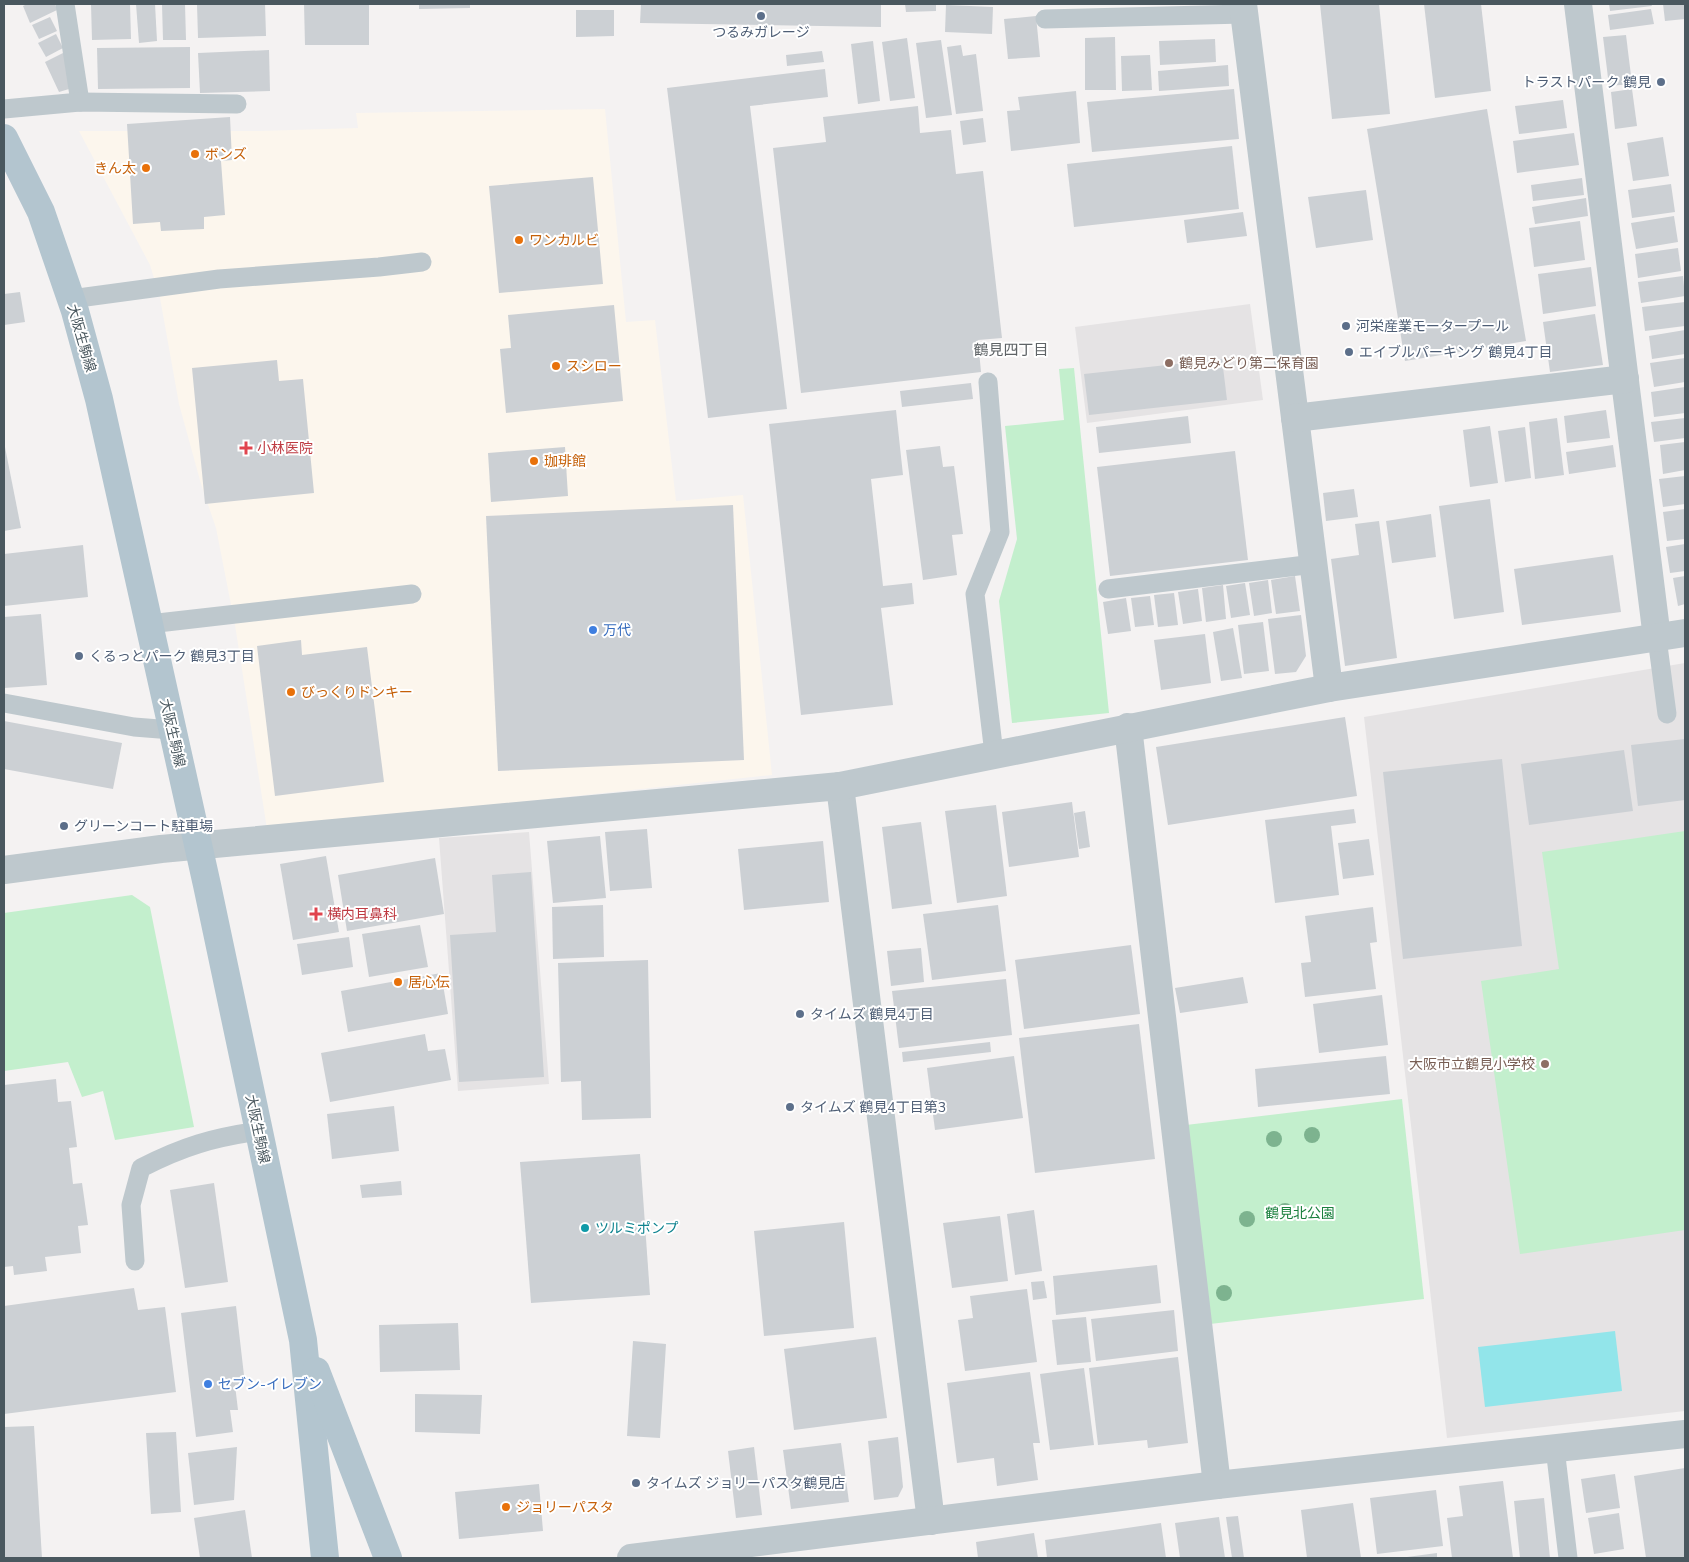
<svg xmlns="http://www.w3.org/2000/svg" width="1689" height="1562" font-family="'Nunito Sans','Noto Sans JP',sans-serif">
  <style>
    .commercial { fill: #fcf6ed }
    .education { fill: #e5e3e4 }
    .green { fill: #c3efcd }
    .water { fill: #92e5ea }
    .building { fill: #ccd0d4 }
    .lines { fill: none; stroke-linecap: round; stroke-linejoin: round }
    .lane { stroke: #bec8cd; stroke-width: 19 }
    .street { stroke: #bec8cd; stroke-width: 28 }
    .primary { stroke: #b3c5cf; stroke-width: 28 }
    .tree { fill: #7db38f }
    .service-dot { fill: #5c6f8a; stroke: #fff; stroke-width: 2 }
    .food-dot { fill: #e8710a; stroke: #fff; stroke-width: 2 }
    .education-dot { fill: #8d6e63; stroke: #fff; stroke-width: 2 }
    .health-dot { fill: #e0444e; stroke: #fff; stroke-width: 2 }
    .shop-dot { fill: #3f7fe0; stroke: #fff; stroke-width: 2 }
    .culture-dot { fill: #0f9aa8; stroke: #fff; stroke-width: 2 }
    .labels { text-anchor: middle; stroke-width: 4; stroke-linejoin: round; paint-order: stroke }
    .service-label { font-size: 14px; fill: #4e5e75; stroke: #fff; text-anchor: start }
    .food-label { font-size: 14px; fill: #c56008; stroke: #fff; text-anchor: start }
    .street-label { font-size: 14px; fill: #4a585f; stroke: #fff }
    .education-label { font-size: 14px; fill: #785e54; stroke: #fff; text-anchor: start }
    .health-label { font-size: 14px; fill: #be3a42; stroke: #fff; text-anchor: start }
    .shop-label { font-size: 14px; fill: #366cbe; stroke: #fff; text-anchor: start }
    .park-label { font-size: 14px; fill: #1b803e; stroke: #fff }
    .culture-label { font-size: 14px; fill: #0d838f; stroke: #fff; text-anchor: start }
    .neighbourhood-label { font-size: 15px; fill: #5e6366; stroke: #fff }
  </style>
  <rect width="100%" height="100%" fill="#f4f2f2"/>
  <path class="commercial" d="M605,109l21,213 29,-2 21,181 67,-6 29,280 -505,54 -32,-204 -19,-97 -15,-44 -22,-80 -19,-106 -10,-33 -71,-134h180l99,-3 -2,-15z"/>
  <g class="education">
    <path d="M1250,304l13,96 -176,23 -12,-96z"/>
    <path d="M1685,663v748l-238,27 -83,-721z"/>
    <path d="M529,832l20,252 -91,7 -19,-253z"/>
  </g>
  <g class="green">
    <path d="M1074,368l35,345 -97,10 -13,-122 18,-62 -12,-113 59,-6 -5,-51z"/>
    <path d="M1685,831v399l-165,24 -39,-273 78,-12 -17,-117z"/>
    <path d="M132,895l18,12 44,220 -79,13 -12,-49 -21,6 -14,-35 -64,9v-158z"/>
    <path d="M1402,1099l22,200 -214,25 -24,-199z"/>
  </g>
  <path class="water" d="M1615,1331l7,60 -137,16 -7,-60z"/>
  <g class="building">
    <path d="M27,4h28l2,6 -27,13 -7,-17z"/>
    <path d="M91,4h39l1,35 -39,1z"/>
    <path d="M136,4h19l2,37 -18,2z"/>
    <path d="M162,4h23l1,36h-23z"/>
    <path d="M197,4h68l1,32 -68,2z"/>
    <path d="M304,4h65v41h-64z"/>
    <path d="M419,4h51v4l-51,1z"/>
    <path d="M641,4h240v23l-241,-4z"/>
    <path d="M905,4h31v7l-30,1z"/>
    <path d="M1320,4h59l11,110 -58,5z"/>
    <path d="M1424,4h57l10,87 -56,7z"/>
    <path d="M1609,4h42l1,2 -42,5z"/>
    <path d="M1663,4h21l1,15 -20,2z"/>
    <path d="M946,5l47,2 -1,27 -47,-2z"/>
    <path d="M1651,9l3,15 -44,6 -2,-15z"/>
    <path d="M576,10h38v26l-38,1z"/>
    <path d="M1036,16l4,41 -32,2 -4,-40z"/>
    <path d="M50,17l7,14 -18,8 -7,-14z"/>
    <path d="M56,34l7,14 -17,9 -8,-14z"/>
    <path d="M1626,35l6,49 -23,2 -6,-49z"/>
    <path d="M1115,37l1,53h-31v-52z"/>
    <path d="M907,38l8,60 -25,3 -8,-59z"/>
    <path d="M1215,39l1,23 -56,3 -1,-24z"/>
    <path d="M941,40l11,75 -26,3 -10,-75z"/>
    <path d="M873,41l7,60 -22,3 -7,-60z"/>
    <path d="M961,45l2,11 13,-2 7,57 -27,3 -9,-67z"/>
    <path d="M190,47v41l-92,1 -1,-41z"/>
    <path d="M269,50l1,41 -70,2 -2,-40z"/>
    <path d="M822,51l2,11 -37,4 -1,-11z"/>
    <path d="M65,52l4,37 -10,3 -14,-30z"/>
    <path d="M1150,55l2,35 -30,1 -1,-35z"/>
    <path d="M1228,65l1,21 -70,5 -1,-20z"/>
    <path d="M825,69l3,28 -78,9 37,303 -79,9 -41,-330z"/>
    <path d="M1234,89l5,50 -147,13 -5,-50z"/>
    <path d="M1632,89l5,37 -22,3 -4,-37z"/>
    <path d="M1076,91l4,52 -69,8 -4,-40 13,-1 -2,-13z"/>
    <path d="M1563,100l4,28 -48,6 -4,-28z"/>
    <path d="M918,106l2,27 31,-3 5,44 27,-3 19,167 -24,2 3,32 -180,21 -28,-245 53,-6 -3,-25z"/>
    <path d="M1487,109l39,232 -121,20 -38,-232z"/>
    <path d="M230,117l2,43 -11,1 4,54 -21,2v12l-43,2 -1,-9 -27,2 -6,-100z"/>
    <path d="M983,118l3,24 -23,3 -3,-24z"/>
    <path d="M1574,133l5,32 -62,8 -4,-32z"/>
    <path d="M1663,137l6,39 -36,5 -6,-38z"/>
    <path d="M1232,146l7,63 -165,18 -7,-63z"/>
    <path d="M593,177l10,107 -104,9 -10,-107z"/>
    <path d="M1582,178l2,17 -51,6 -2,-16z"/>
    <path d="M1671,184l4,28 -43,6 -4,-28z"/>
    <path d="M1366,190l7,50 -57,8 -8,-51z"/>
    <path d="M1586,198l2,18 -53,8 -3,-17z"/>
    <path d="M1243,212l4,24 -60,7 -3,-23z"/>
    <path d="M1674,216l4,26 -42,7 -5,-26z"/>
    <path d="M1580,221l5,39 -51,7 -5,-39z"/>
    <path d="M1678,248l3,23 -43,7 -3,-24z"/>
    <path d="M1591,267l5,39 -53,8 -5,-40z"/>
    <path d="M1683,276l2,20 -44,7 -3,-21z"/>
    <path d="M20,292l5,30 -21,3v-31z"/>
    <path d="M1685,302v24l-40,5 -3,-24z"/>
    <path d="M614,305l9,96 -117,12 -6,-64 11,-1 -3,-33z"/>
    <path d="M1595,314l8,51 -53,7 -7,-50z"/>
    <path d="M1685,330v24l-33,5 -3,-23z"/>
    <path d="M1685,358v24l-31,5 -4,-24z"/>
    <path d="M1222,359l5,41 -138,15 -5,-41z"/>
    <path d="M277,360l2,21 24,-2 11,114 -109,11 -13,-136z"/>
    <path d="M971,383l2,16 -71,8 -2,-16z"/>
    <path d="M1685,387v26l-31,4 -3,-25z"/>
    <path d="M896,410l7,65 -32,4 12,107 29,-3 2,21 -33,4 12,97 -92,10 -32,-291z"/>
    <path d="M1606,410l4,28 -43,5 -3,-27z"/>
    <path d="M1188,416l3,27 -92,10 -3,-26z"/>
    <path d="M1557,418l7,57 -29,4 -6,-57z"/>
    <path d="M1685,418v20l-31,4 -3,-20z"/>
    <path d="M1490,426l8,57 -28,4 -7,-57z"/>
    <path d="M1525,427l6,51 -26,4 -7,-51z"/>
    <path d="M4,442l17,86 -17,3z"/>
    <path d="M1685,442v28l-22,4 -3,-29z"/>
    <path d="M1613,445l3,22 -47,7 -3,-22z"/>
    <path d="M940,446l3,21 11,-1 9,68 -11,1 5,40 -34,5 -17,-130z"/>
    <path d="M565,447l3,49 -77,6 -3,-49z"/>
    <path d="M1235,451l13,109 -138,16 -13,-109z"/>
    <path d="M1685,476v28l-22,3 -4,-28z"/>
    <path d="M1354,489l4,28 -32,4 -3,-28z"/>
    <path d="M1490,499l14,113 -50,7 -15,-113z"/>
    <path d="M733,505l11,255 -246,11 -12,-255z"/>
    <path d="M1685,509v30l-18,2 -4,-29z"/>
    <path d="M1431,514l5,43 -44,6 -6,-42z"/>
    <path d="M1379,521l18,137 -52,8 -14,-107 28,-4 -4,-31z"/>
    <path d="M1685,544v27l-15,2 -4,-26z"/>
    <path d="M83,545l5,52 -84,9v-52z"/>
    <path d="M1613,555l8,57 -99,13 -8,-56z"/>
    <path d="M1295,576l5,35 -24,3 -5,-34z"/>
    <path d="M1685,576v28l-7,2 -5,-28z"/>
    <path d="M1268,580l4,33 -18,3 -5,-33z"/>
    <path d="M1245,583l5,32 -19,3 -5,-32z"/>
    <path d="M1223,585l3,34 -20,3 -4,-34z"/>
    <path d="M1198,589l4,32 -19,3 -5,-32z"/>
    <path d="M1174,593l4,32 -20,2 -4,-32z"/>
    <path d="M1150,596l4,29 -19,2 -4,-29z"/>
    <path d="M1126,598l5,33 -23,3 -5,-32z"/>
    <path d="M41,614l6,71 -43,3v-71z"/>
    <path d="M1301,615l5,41 -10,16 -21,2 -7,-55z"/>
    <path d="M1263,622l6,49 -25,3 -6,-49z"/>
    <path d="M1233,628l9,50 -21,3 -8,-49z"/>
    <path d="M1205,634l6,49 -50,7 -7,-50z"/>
    <path d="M301,640l1,15 65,-8 17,135 -109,14 -18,-150z"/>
    <path d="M1345,717l12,79 -189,29 -12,-78z"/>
    <path d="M4,721l118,22 -9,46 -109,-20z"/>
    <path d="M1685,739v61l-47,6 -7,-61z"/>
    <path d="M1624,750l9,61 -104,14 -8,-61z"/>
    <path d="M1502,759l20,187 -119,13 -20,-187z"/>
    <path d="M1072,802l7,55 -70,10 -7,-55z"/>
    <path d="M996,805l11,91 -50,7 -12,-92z"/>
    <path d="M1354,809l2,14 -25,3 8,69 -64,8 -10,-83z"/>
    <path d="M1085,811l5,36 -11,2 -5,-36z"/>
    <path d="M921,822l11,82 -40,5 -10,-82z"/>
    <path d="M647,829l5,59 -42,3 -5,-59z"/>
    <path d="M600,836l6,62 -53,5 -6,-62z"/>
    <path d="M1369,839l5,36 -31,4 -5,-36z"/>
    <path d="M823,841l6,61 -85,8 -6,-61z"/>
    <path d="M326,856l13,76 -46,8 -13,-76z"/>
    <path d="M435,858l9,56 -97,17 -9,-56z"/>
    <path d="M531,872l13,205 -85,5 -9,-147 46,-3 -4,-57z"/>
    <path d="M603,905l1,52 -51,2 -1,-52z"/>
    <path d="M998,905l8,66 -74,9 -9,-66z"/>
    <path d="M1373,907l4,35 -7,1 6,46 -71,8 -4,-34 10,-1 -6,-46z"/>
    <path d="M420,925l8,42 -59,10 -7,-43z"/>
    <path d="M349,937l4,30 -51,8 -5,-31z"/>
    <path d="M1131,945l9,69 -116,15 -9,-69z"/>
    <path d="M921,948l3,34 -33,4 -4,-35z"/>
    <path d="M648,960l3,158 -69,2 -1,-39 -20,1 -3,-119z"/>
    <path d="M441,973l7,41 -100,18 -7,-41z"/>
    <path d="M1243,977l5,26 -68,10 -5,-25z"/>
    <path d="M1006,979l6,56 -113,13 -7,-57z"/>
    <path d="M1382,995l6,50 -69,8 -6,-49z"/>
    <path d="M1139,1024l16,135 -120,14 -16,-135z"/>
    <path d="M425,1034l3,17 17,-2 6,31 -121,22 -9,-49z"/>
    <path d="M990,1042l1,10 -88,10 -1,-10z"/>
    <path d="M1014,1056l9,62 -88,12 -8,-62z"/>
    <path d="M1386,1056l4,38 -132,13 -3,-38z"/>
    <path d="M56,1079l2,23 13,-1 6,46 -8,1 4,36 9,-1 6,42 -10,1 3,27 -36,4 2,14 -33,4 -1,-9 -9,1v-182z"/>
    <path d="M394,1106l5,45 -67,8 -5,-45z"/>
    <path d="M640,1154l10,141 -119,8 -11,-141z"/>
    <path d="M401,1181l1,14 -40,3 -2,-13z"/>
    <path d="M214,1183l14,99 -43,6 -15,-98z"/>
    <path d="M1034,1210l8,61 -27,4 -8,-61z"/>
    <path d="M1000,1216l8,65 -56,7 -9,-65z"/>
    <path d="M844,1222l10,106 -90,8 -10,-105z"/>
    <path d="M1157,1265l4,38 -105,12 -3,-39z"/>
    <path d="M1044,1281l3,17 -14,2 -2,-18z"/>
    <path d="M134,1288l4,22 27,-3 11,85 -172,22v-108z"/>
    <path d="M1027,1289l10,73 -72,9 -7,-51 15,-2 -3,-22z"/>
    <path d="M236,1306l9,78 -10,1 3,25h-8l3,22 -37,5 -15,-124z"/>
    <path d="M1174,1310l4,41 -82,10 -5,-42z"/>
    <path d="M1086,1317l5,45 -34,3 -5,-45z"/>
    <path d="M458,1323l2,47 -80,2 -1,-47z"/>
    <path d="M876,1337l11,81 -93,12 -10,-81z"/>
    <path d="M633,1341l33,3 -6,94 -33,-2z"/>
    <path d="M1178,1357l10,86 -40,5 -1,-8 -49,5 -9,-77z"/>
    <path d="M1084,1368l10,77 -44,5 -10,-76z"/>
    <path d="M1030,1372l10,71h-7l5,37 -41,6 -3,-28 -37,5 -10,-80z"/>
    <path d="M415,1394l67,1 -2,39 -65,-2z"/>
    <path d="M34,1426l8,132h-38v-131z"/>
    <path d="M176,1432l5,80 -30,2 -5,-81z"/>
    <path d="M898,1437l5,50 -5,10 -24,3 -6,-59z"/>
    <path d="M841,1443l8,59 -58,7 -8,-59z"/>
    <path d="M237,1447l-3,53 -40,5 -6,-52z"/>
    <path d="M754,1447l8,68 -26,3 -8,-67z"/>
    <path d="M1685,1468v90h-39l-12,-82z"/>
    <path d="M1615,1474l5,34 -34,5 -5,-34z"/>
    <path d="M1503,1481l10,77h-61l-5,-40 16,-2 -4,-30z"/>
    <path d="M539,1484l4,47 -84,8 -4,-47z"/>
    <path d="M1436,1490l7,56 -66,8 -7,-56z"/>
    <path d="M1544,1498l6,60h-30l-6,-57z"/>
    <path d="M1353,1503l8,55h-54l-6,-48z"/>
    <path d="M245,1510l7,48h-52l-6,-40z"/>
    <path d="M1619,1513l5,36 -30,5 -6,-36z"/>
    <path d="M1238,1516l6,42h-12l-6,-41z"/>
    <path d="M1219,1517l6,41h-45l-5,-35z"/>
    <path d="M1161,1523l5,35h-119l-2,-18z"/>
    <path d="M1034,1533l4,25h-60l-2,-16z"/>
    <path d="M1437,1553v5h-30v-1z"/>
  </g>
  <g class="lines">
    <g class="lane">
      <path d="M65,4l15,98"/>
      <path d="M1045,19l199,-5"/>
      <path d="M4,109l76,-7 157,2"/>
      <path d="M71,299l148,-20 160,-12 43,-5"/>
      <path d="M988,382l12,150 -25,62 19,160"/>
      <path d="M1108,589l206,-25"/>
      <path d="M149,624l263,-30"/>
      <path d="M1657,638l10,76"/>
      <path d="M4,703l130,24 38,3"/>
      <path d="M135,1261l-4,-56 10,-37c43,-22 71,-30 118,-37"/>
      <path d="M1555,1448l13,110"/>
    </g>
    <g class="street">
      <path d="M1243,4l86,684"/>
      <path d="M1578,4l79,634"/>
      <path d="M1295,418l330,-39"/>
      <path d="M1128,727l89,758"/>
      <path d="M840,786l91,735"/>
      <path d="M4,870l157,-21 679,-63 489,-98 356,-55"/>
      <path d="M631,1558l586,-73 468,-51"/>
    </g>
    <g class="primary">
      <path d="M4,138l37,74 34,99 24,88 108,486 96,455 22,218"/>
      <path d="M316,1371l72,187"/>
    </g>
  </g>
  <g class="tree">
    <circle cx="1312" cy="1135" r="8"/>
    <circle cx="1274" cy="1139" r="8"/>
    <circle cx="1285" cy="1211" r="8"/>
    <circle cx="1247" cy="1219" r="8"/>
    <circle cx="1224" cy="1293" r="8"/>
  </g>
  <g class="service-dot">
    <circle cx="761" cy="16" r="5"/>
    <circle cx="1661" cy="82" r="5"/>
    <circle cx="1346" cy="326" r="5"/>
    <circle cx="1349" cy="352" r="5"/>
    <circle cx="79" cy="656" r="5"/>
    <circle cx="64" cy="826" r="5"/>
    <circle cx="800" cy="1014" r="5"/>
    <circle cx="790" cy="1107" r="5"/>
    <circle cx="636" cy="1483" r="5"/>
  </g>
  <g class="food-dot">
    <circle cx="195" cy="154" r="5"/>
    <circle cx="146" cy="168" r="5"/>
    <circle cx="519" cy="240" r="5"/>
    <circle cx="556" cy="366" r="5"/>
    <circle cx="534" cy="461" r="5"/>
    <circle cx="291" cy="692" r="5"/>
    <circle cx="398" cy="982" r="5"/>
    <circle cx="506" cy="1507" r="5"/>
  </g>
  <g class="education-dot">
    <circle cx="1169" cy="363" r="5"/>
    <circle cx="1545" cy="1064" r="5"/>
  </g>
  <g class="health-dot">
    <path d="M243.5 440.5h5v5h5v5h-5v5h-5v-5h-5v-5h5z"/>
    <path d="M313.5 906.5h5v5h5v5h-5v5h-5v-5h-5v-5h5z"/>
  </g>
  <g class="shop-dot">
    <circle cx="593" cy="630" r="5"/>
    <circle cx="208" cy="1384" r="5"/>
  </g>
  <circle class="culture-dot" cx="585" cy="1228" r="5"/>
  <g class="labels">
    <g class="service-label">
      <text x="761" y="37" text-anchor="middle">つるみガレージ</text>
      <text x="1651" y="87" text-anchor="end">トラストパーク 鶴見</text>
      <text x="1356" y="331">河栄産業モータープール</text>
      <text x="1359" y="357">エイブルパーキング 鶴見4丁目</text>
      <text x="89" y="661">くるっとパーク 鶴見3丁目</text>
      <text x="74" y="831">グリーンコート駐車場</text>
      <text x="810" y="1019">タイムズ 鶴見4丁目</text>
      <text x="800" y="1112">タイムズ 鶴見4丁目第3</text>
      <text x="646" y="1488">タイムズ ジョリーパスタ鶴見店</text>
    </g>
    <g class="food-label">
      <text x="205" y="159">ボンズ</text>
      <text x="136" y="173" text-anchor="end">きん太</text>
      <text x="529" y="245">ワンカルビ</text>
      <text x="566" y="371">スシロー</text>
      <text x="544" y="466">珈琲館</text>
      <text x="301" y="697">びっくりドンキー</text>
      <text x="408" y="987">居心伝</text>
      <text x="516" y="1512">ジョリーパスタ</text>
    </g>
    <g class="street-label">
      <text transform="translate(82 338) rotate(74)" y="5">大阪生駒線</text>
      <text transform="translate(173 733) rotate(77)" y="5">大阪生駒線</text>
      <text transform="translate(258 1129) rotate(78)" y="5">大阪生駒線</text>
    </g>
    <g class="education-label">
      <text x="1179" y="368">鶴見みどり第二保育園</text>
      <text x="1535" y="1069" text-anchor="end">大阪市立鶴見小学校</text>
    </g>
    <g class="health-label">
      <text x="257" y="453">小林医院</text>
      <text x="327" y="919">横内耳鼻科</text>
    </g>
    <g class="shop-label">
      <text x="603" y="635">万代</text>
      <text x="218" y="1389">セブン-イレブン</text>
    </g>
    <g class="park-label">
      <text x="1300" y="1218">鶴見北公園</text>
    </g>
    <g class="culture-label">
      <text x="595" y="1233">ツルミポンプ</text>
    </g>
    <g class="neighbourhood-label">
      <text x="1011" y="355">鶴見四丁目</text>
    </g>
  </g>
  <rect width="1689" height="1562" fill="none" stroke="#4a585f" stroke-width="10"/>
</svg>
